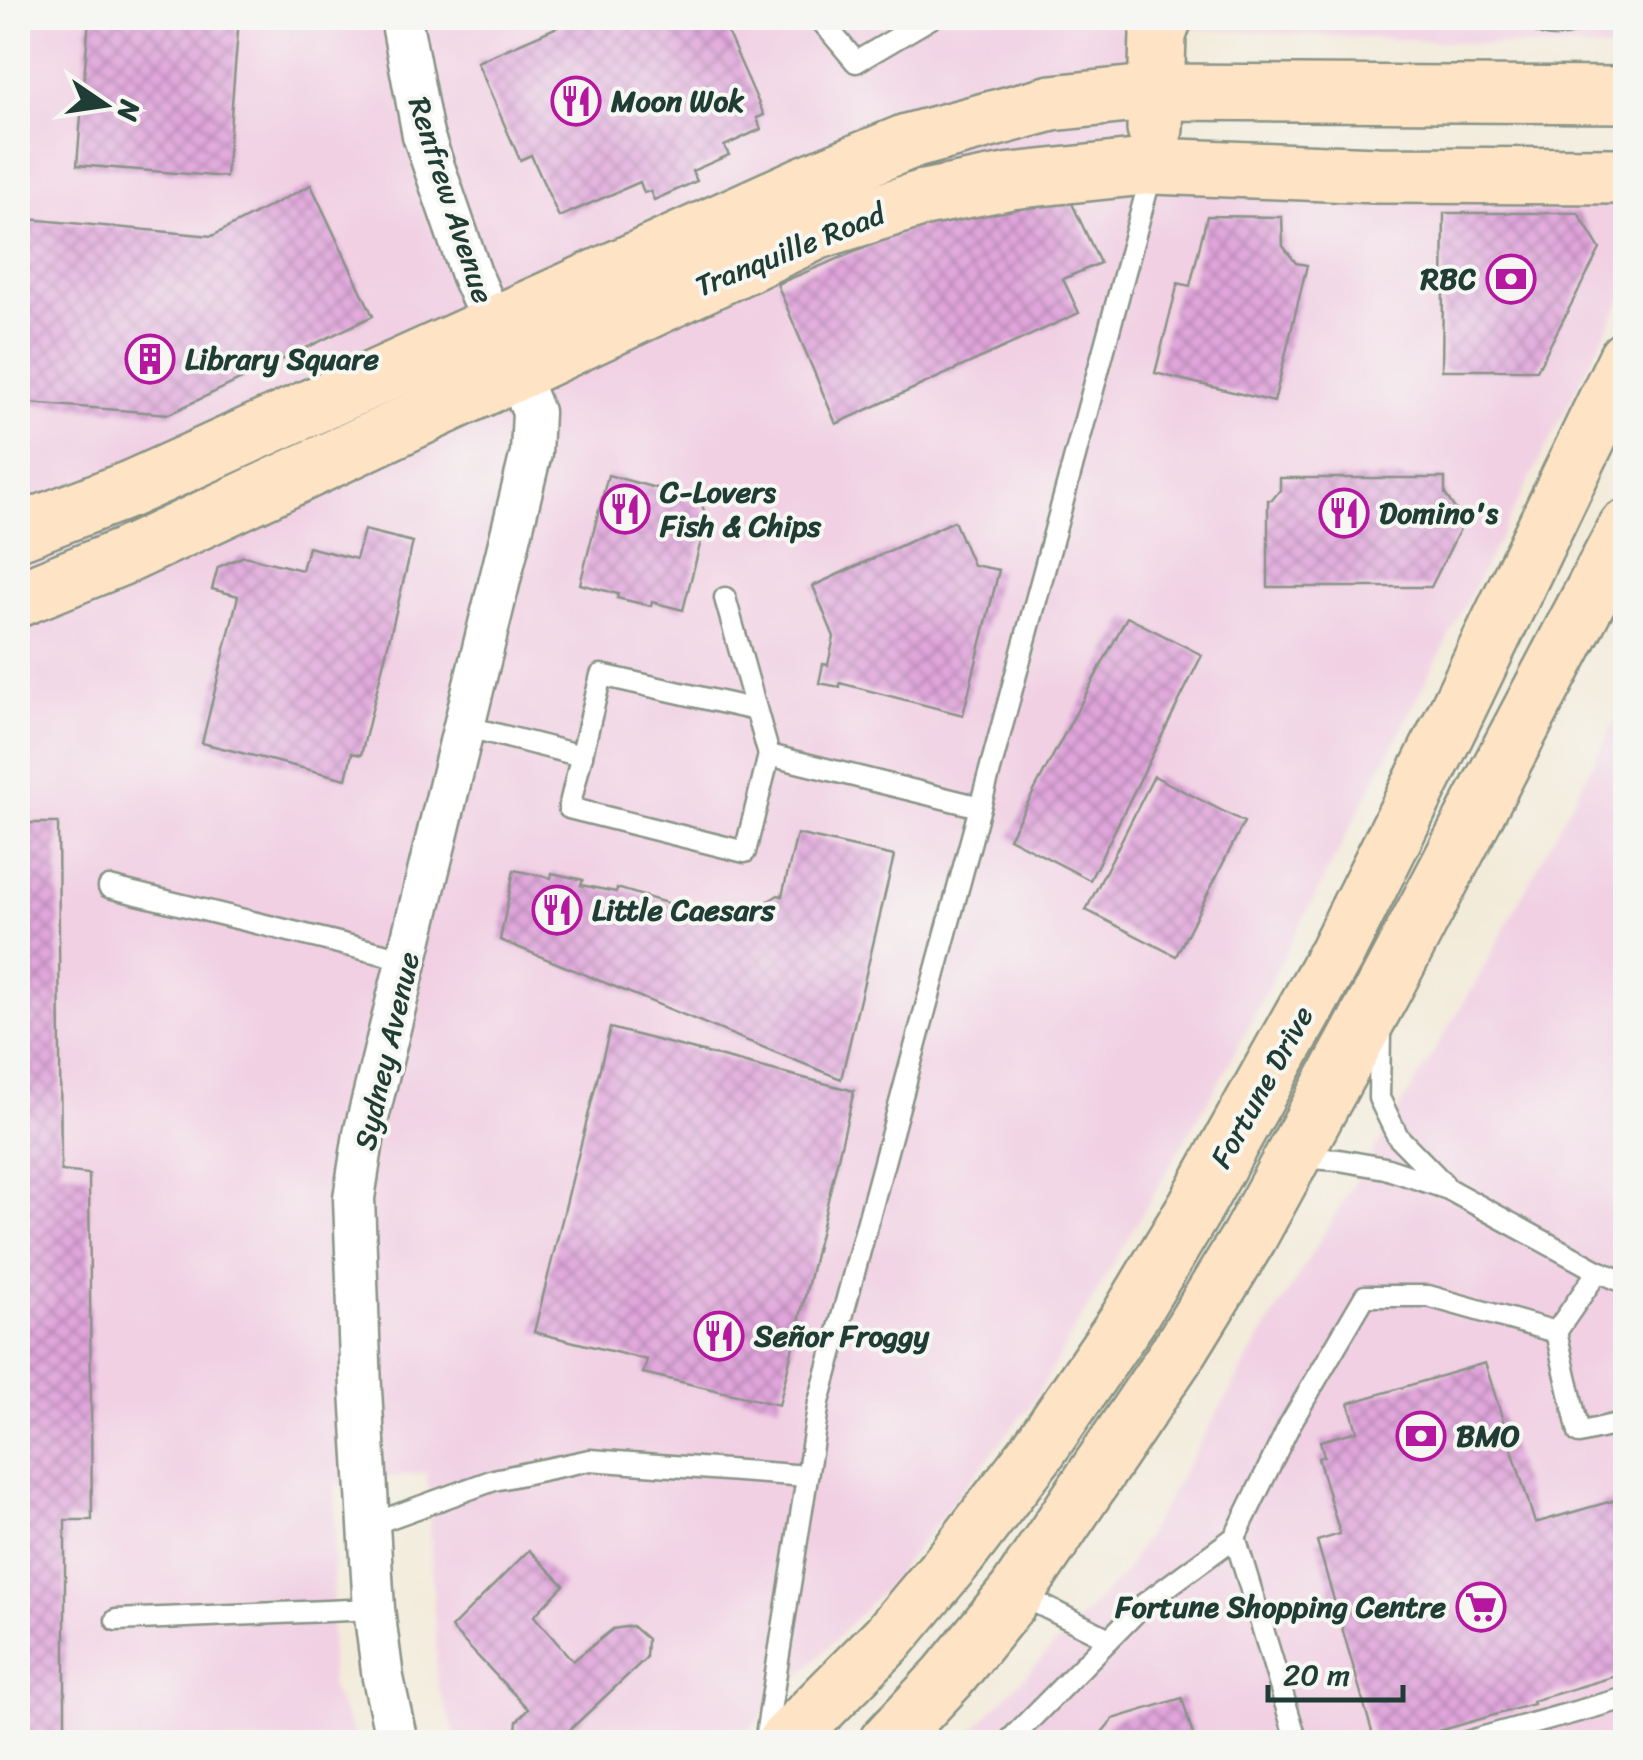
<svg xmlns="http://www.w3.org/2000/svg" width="1643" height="1760" font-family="Sriracha,sans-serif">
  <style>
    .built { fill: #f1d0e3 }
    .building { fill: url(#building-cross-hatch) }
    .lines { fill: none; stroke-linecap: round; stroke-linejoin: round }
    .lane-casing { stroke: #899487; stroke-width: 25 }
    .street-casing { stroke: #899487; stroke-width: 45 }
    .secondary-casing { stroke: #899487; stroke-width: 60 }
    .lane { stroke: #fff; stroke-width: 20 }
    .street { stroke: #fff; stroke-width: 40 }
    .secondary { stroke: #fee4c5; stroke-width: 55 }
    .labels { text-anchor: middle; stroke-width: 8; stroke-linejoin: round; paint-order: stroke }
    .poi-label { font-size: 30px; font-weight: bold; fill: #1f3d34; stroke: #f6f6f2; text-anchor: start }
    .street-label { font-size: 30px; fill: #1f3d34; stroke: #f6f6f2 }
  </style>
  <defs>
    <pattern id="building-cross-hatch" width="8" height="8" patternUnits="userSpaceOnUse" patternTransform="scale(2.5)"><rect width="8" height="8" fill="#e1a6dc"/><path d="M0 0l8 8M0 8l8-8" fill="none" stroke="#b688b3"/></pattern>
  </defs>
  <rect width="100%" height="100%" fill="#f6f6f2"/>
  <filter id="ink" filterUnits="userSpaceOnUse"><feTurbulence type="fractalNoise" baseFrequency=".01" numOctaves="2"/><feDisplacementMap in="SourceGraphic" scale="20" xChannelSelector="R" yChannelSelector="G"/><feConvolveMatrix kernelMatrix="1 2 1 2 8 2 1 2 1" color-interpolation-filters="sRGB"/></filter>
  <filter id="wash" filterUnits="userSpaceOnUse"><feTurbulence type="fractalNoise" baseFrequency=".0048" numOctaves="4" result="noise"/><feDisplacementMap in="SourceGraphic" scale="40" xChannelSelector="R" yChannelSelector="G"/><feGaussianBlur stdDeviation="2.25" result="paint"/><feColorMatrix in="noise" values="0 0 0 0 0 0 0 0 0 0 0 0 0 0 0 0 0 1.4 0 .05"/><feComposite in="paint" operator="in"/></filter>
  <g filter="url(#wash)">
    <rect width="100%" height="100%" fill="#f3ebda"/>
    <g class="built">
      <path d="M18,18h1607v33l-438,-23 -11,156 449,14v96l-400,777 -191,329 -145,183 -152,159h-279l-20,-55 -11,-215 -91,13 -6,201 28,56h-340z"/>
      <path d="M1625,703v1039h-663l164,-171 136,-235 213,-352z"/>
    </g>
    <g id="blocks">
      <g class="building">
        <path d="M89,18h150l-13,159 -149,-12z"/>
        <path d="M578,18h143l43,97 -7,3 4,11 -37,17 5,9 -37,16 5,10 -43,19 -4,-9 -6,2 -4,-11 -81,35 -28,-62 -11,5 -43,-98z"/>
        <path d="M311,185l62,131 -204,98 -140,-11 -11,42v-227l194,18z"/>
        <path d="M1069,197l31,66 -37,16 16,34 -243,111 -59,-140 138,-57z"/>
        <path d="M1444,213h134l22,36 -63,121h-95z"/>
        <path d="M1207,216l75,1 1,29 13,17 11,2 -33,137 -119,-29 23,-90 12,3z"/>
        <path d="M608,475l92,25 7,18 -24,92 -31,-8 -1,4 -34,-8 1,-4 -38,-10z"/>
        <path d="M1280,478h165v16l12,18 9,5 -35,70h-163v-87h4l8,-10z"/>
        <path d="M954,521l19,44 26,5 -36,145 -123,-32v4l-21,-4 4,-19 5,1 6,-28 -21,-51z"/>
        <path d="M364,530l49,12 -52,213 -9,-2 -6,26 -144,-36 36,-147 -26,-7 6,-22 26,-11 58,14 6,-23 48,12z"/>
        <path d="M1127,617l75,38 -112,225 -81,-42z"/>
        <path d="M1154,776l90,46 -68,134 -90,-46z"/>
        <path d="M18,823h40l3,348 28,3 3,346h-27v222h-47z"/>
        <path d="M797,834l97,22 -53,223 -341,-139 14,-70 37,8 1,-5 31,7 -2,5 35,7 1,-4 66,20 1,-4 64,14 1,-5 29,-18 4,1z"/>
        <path d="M610,1028l244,63 -75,314 -136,-32 4,-13 -113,-28z"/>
        <path d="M1485,1363l50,160 91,-26v176l-94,28 1,3 -132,38h-26l-58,-201 23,-7 -22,-76 6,-2 -4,-15 37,-10 -8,-28z"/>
        <path d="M529,1550l35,35 -30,31 39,45 40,-32 19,-3 15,13 -1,19 -89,84h-38l-4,-4 2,-17 11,-12 -77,-81z"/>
        <path d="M1182,1698l13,44h-101l19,-23z"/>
      </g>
    </g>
  </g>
  <g filter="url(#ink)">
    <use href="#blocks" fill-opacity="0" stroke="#899487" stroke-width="2.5"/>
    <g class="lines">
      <g class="lane-casing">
        <g id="lane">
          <path d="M819,18l37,44 75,-44"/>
          <path d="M1533,18c16,12 31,9 49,0"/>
          <path d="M725,598l44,157 211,52"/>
          <path d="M756,710l-155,-35 -32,133 176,44 24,-97"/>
          <path d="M464,726l118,30"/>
          <path d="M109,887l299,73"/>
          <path d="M1380,1031l-1,67 19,39 46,47"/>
          <path d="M1295,1157l44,3 46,8 63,21 150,82 28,12"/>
          <path d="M1598,1271l-42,61 23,101 47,-11"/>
          <path d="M370,1525l124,-45 96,-20 217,16"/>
          <path d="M1017,1593l92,46"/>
          <path d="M116,1620l258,-11"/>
          <path d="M765,1742l54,-340 334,-1234"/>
          <path d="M1008,1742l136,-138 91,-67"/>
          <path d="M1297,1742l-62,-205 55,-113 75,-128h63l128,36"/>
          <path d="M1466,1742l160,-44"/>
        </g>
      </g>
      <g class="street-casing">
        <g id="street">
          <path d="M401,18l22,117 48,139 22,50"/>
          <path d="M397,1742l-14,-64 -9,-69 -13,-219 -7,-192 10,-64 167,-681 2,-41 -16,-39"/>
        </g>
      </g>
      <g class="secondary-casing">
        <g id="secondary">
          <path d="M1155,129l3,-94 6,-17"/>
          <path d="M18,532l112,-43 672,-304 105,-43 145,-39 105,-11 469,3"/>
          <path d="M18,599l109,-44 691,-324 106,-33 87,-17 143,-15 223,9 249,1"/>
          <path d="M785,1742l104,-105 69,-82 79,-103 91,-133 66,-110 143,-257 112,-225 177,-368"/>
          <path d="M887,1742l61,-65 68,-84 165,-245 68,-111 136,-250 241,-459"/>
        </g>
      </g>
      <use href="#lane" class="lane"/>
      <use href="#street" class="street"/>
      <use href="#secondary" class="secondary"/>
    </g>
  </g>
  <defs>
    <g id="restaurant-ring" transform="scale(2.5)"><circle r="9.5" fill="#f6f6f2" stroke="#b5179e" stroke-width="1.5"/><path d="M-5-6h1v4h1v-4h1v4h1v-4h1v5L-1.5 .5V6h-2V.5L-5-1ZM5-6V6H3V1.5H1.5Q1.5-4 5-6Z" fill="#b5179e"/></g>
    <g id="bank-ring" transform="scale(2.5)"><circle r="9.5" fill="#f6f6f2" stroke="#b5179e" stroke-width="1.5"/><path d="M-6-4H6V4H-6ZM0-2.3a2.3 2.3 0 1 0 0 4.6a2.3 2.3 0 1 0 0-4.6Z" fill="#b5179e"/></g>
    <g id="building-ring" transform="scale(2.5)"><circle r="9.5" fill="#f6f6f2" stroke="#b5179e" stroke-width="1.5"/><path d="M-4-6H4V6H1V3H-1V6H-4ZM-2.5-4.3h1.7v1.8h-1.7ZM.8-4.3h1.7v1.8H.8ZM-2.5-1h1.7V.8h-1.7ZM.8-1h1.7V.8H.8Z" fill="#b5179e"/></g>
    <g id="supermarket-ring" transform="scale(2.5)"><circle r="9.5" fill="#f6f6f2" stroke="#b5179e" stroke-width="1.5"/><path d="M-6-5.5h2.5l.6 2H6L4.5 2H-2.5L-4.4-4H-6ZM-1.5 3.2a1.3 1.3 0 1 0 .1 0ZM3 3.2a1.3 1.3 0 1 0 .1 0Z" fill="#b5179e"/></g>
  </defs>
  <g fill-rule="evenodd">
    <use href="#restaurant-ring" x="576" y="101"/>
    <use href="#bank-ring" x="1511" y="279"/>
    <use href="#building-ring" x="150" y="359"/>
    <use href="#restaurant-ring" x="625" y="509"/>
    <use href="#restaurant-ring" x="1344" y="513"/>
    <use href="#restaurant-ring" x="557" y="910"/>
    <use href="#restaurant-ring" x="719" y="1336"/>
    <use href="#bank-ring" x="1421" y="1436"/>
    <use href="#supermarket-ring" x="1481" y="1607"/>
  </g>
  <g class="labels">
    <g class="poi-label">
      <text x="611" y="111">Moon Wok</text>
      <text x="1476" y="289" text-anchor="end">RBC</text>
      <text x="185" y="369">Library Square</text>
      <text x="660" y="502">C-Lovers<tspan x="660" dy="34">Fish &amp; Chips</tspan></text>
      <text x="1379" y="523">Domino's</text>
      <text x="592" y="920">Little Caesars</text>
      <text x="754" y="1346">Señor Froggy</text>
      <text x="1456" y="1446">BMO</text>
      <text x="1446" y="1617" text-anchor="end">Fortune Shopping Centre</text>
    </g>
    <g class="street-label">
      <text transform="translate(451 200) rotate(72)" y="10">Renfrew Avenue</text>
      <text transform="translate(790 250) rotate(-22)" y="10">Tranquille Road</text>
      <text transform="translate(387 1051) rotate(-77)" y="10">Sydney Avenue</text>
      <text transform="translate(1262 1087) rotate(-61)" y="10">Fortune Drive</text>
    </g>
  </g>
  <rect width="1643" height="1760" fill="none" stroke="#f6f6f2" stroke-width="60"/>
  <g transform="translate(105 105) rotate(103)" stroke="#f6f6f2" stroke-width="8" paint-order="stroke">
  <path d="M0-8L18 38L0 25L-18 38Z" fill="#1f3d34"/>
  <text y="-15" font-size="28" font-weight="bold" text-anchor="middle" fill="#1f3d34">N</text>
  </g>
  <path d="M1268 1685v15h135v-15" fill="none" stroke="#1f3d34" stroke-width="5"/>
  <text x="1283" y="1685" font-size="30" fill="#1f3d34" stroke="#f6f6f2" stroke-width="8" paint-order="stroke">20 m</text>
</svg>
